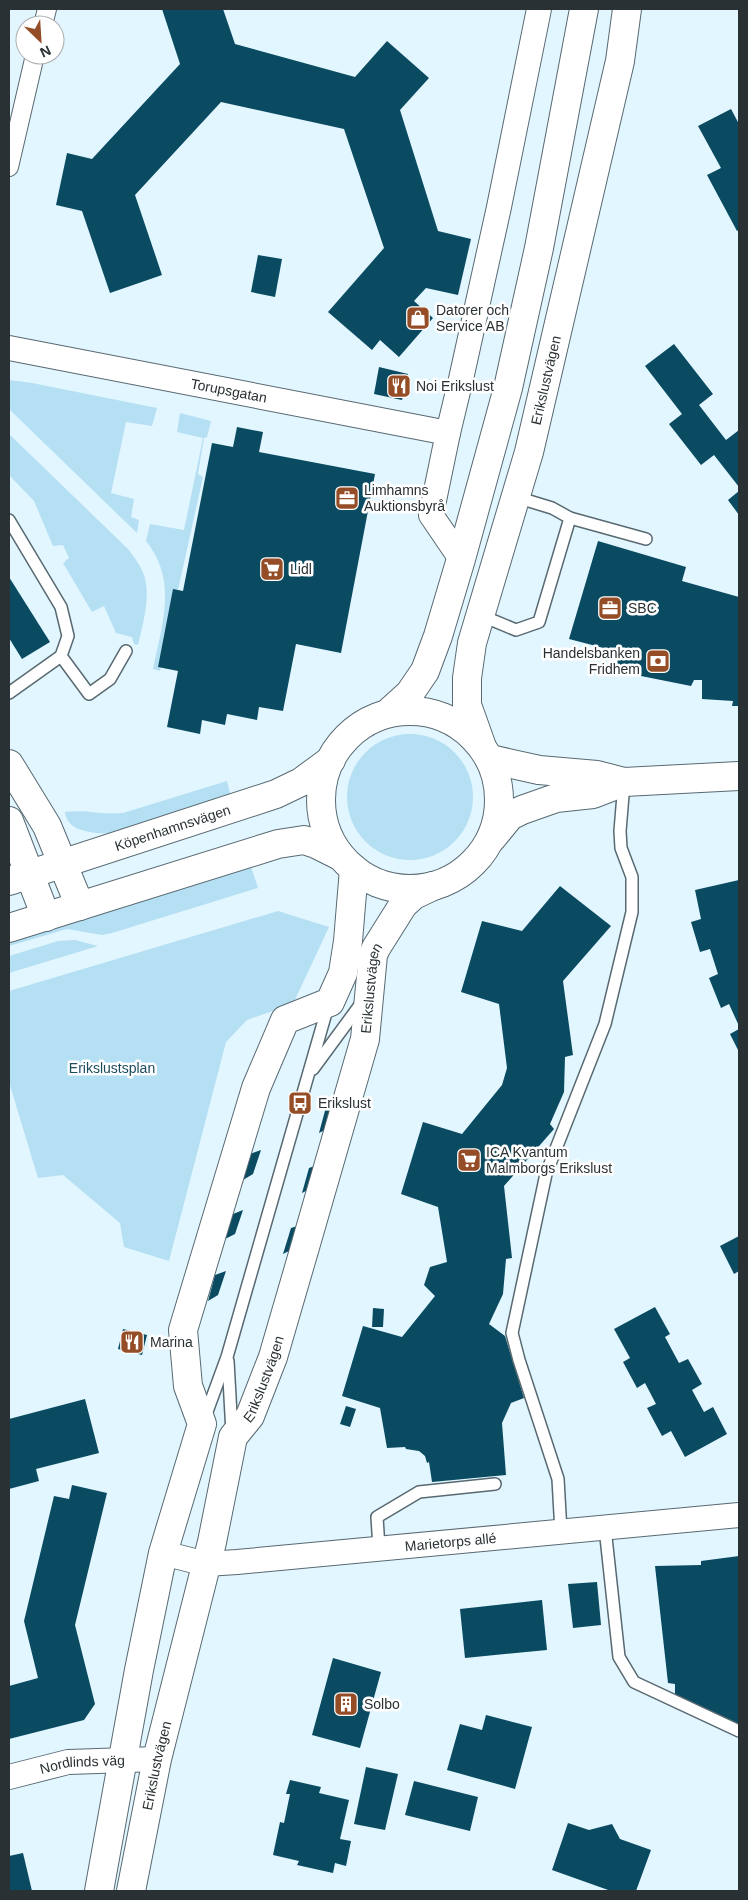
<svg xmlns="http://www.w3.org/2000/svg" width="748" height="1900" font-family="Helvetica,sans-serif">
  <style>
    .green { fill: #b5dff3 }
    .building { fill: #0a4b62 }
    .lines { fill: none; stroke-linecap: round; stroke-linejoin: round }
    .service-casing { stroke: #586971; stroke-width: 14 }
    .pedestrian-casing { stroke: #586971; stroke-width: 20 }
    .minor-casing { stroke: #586971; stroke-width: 26 }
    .tertiary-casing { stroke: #586971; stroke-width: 30 }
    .service { stroke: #fff; stroke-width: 11 }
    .pedestrian { stroke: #fff; stroke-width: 18 }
    .minor { stroke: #fff; stroke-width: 24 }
    .tertiary { stroke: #fff; stroke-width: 28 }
    .labels { text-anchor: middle; stroke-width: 5; stroke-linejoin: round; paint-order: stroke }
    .poi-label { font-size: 14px; fill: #293134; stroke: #fff; text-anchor: start }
    .street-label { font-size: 14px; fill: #293134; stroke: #fff }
    .park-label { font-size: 14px; fill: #1b4c5f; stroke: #fff }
  </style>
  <rect width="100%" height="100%" fill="#e2f6ff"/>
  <g class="green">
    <path d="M9,380l23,3 125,25 -5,18 -26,-4 -15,71 23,6 -3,18 8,3 -2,13 -128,-124z"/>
    <path d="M180,413l31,8 -4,16 -3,1 -6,36 5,3 -43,194 -7,-2c9,-45 25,-88 -7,-128l4,-17 34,6 19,-92 -26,-6z"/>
    <path d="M9,434l119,115c6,8 13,17 16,26 7,22 -1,48 -6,70l-4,-1 -2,-7 -16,-4 -12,-27 -12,6 -29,-49 6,-5 -6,-13 -10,1 -19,-45 -25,-26z"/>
    <circle cx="410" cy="797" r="63"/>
    <path d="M227,781l4,16 -115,36c-16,1 -49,1 -51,-21 19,-3 38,3 58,1z"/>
    <path d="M250,864l8,24 -146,45 -10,2 -35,-6 -58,17v-7z"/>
    <path d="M278,911l51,16 -36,77 -46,16 -21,22 -57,219 -45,-14 -4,-24 -57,-48 -25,3 -29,-96v-91z"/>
    <path d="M75,940l23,6 -89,27v-17l49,-15z"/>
  </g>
  <g class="building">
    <path d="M162,9h61l12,35 120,33 32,-36 42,37 -29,32 38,121 33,8 -13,56 -32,-7 -12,13 19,17 -34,39 -19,-17 -8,10 -44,-38 56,-64 -40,-119 -123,-27 -86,93 27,80 -52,18 -28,-82 -26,-6 11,-52 25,6 88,-95z"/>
    <path d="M731,109l8,15v106l-2,1 -30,-56 14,-7 -23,-42z"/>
    <path d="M258,255l24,4 -7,38 -24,-5z"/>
    <path d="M674,344l39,50 -14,11 27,35 13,-10v57l-25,-32 -13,10 -32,-41 13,-10 -37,-48z"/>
    <path d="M379,367l29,7 -6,26 -28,-6z"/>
    <path d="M237,427l26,5 -4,20 116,22 -34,179 -45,-9 -13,67 -24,-4 -2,13 -30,-6 -2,11 -23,-5 -2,14 -33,-7 11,-56 -20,-4 15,-78 10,2 29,-148 21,4z"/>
    <path d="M739,491v24l-11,-15z"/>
    <path d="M598,541l88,26 -4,14 57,16v109h-7l1,-5 -31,-2v-19h-8l-3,6 -75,-15 3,-19 -50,-13z"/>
    <path d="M9,577l41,65 -28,17 -13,-21z"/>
    <path d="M739,880v146l-10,-22 -8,4 -12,-30 9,-4 -8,-25 -10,3 -9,-30 10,-3 -6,-29z"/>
    <path d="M560,886l51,40 -48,55 10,74 -8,2 -1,35 -14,32 4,5 -50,57 8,72 -6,1 -3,35 -14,30 16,12 19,62 -13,5 -9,20 4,52 -74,7 -3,-20 -2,1 -2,-7 -6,-5 -13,-2 -1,-2 -18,1 -7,-40 -38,-12 21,-70 39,11 33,-41 -11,-11 6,-18 17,-5 -9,-55 -37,-13 22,-72 39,12 40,-49 5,-17 -8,-64 -38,-12 21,-71 40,10z"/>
    <path d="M739,1029v23l-9,-18z"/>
    <path d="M337,1104l-8,24 -10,5 7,-26z"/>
    <path d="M261,1150l-8,24 -10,6 7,-26z"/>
    <path d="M320,1164l-8,24 -10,5 7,-25z"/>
    <path d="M243,1210l-8,24 -10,5 8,-25z"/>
    <path d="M301,1225l-8,24 -10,5 8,-26z"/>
    <path d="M739,1236v35l-5,3 -14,-28z"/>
    <path d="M226,1271l-8,24 -10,6 7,-26z"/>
    <path d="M655,1307l15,27 -5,3 14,26 9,-4 14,25 -10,6 12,22 9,-5 14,27 -42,23 -14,-26 -9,5 -15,-28 9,-4 -11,-21 -8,5 -14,-26 7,-4 -16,-29z"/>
    <path d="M373,1308l11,1 -1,18h-11z"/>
    <path d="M123,1329l24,6 -5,20 -24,-6z"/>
    <path d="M85,1399l14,54 -63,16 3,12 -30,8v-70z"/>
    <path d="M346,1406l10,3 -6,18 -10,-3z"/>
    <path d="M72,1485l35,8 -32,132 20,79 -11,16 -75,19v-53l29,-8 -14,-57 30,-125 15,3z"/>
    <path d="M739,1556v172l-64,-32v-12l-7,-1 -13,-117 46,-1v-4z"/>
    <path d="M597,1582l4,43 -28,3 -5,-44z"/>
    <path d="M542,1600l5,50 -82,8 -5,-49z"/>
    <path d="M333,1658l48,14 -21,76 -48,-13z"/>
    <path d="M486,1715l46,12 -17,62 -68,-19 13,-46 22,6z"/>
    <path d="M366,1767l32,7 -13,56 -31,-6z"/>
    <path d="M290,1780l31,7 -2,6 30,7 -9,39 11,2 -5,25 -11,-3 -2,10 -36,-8 2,-4 -26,-6 7,-33 4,1 6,-29h-4z"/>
    <path d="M414,1781l64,16 -8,34 -65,-16z"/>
    <path d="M568,1823l21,7 23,-6 8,15 31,11 -15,41h-25l-59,-21z"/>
    <path d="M23,1853l9,38h-23v-35z"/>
  </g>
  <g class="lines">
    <g class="service-casing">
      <g id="service">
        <path d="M570,518l76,21"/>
        <path d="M9,520l52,87 7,29 -7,20 -52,37"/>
        <path d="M480,615l36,15 23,-8 31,-104 -18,-10 -36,-11"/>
        <path d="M61,656l28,38 21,-15 16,-28"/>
        <path d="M313,1069l50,-68"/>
        <path d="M228,1361l4,72"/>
        <path d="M205,1417l22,-60 101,-351"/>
        <path d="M605,1528l14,129 15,25 105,49"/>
        <path d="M561,1532l-3,-53 -39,-119 -7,-27 34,-159 59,-150 27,-112v-35l-11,-29 -1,-17 4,-48"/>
        <path d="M379,1548l-2,-31 42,-25 76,-8"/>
      </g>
    </g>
    <g class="pedestrian-casing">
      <g id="pedestrian">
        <path d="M43,25l4,-16"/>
        <path d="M9,167l26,-112"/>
      </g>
    </g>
    <g class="minor-casing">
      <g id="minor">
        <path id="s1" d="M9,348l439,85"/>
        <path d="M461,559l-30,-44 17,-82 13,-54 38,-172 40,-198"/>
        <path id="s2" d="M163,1553l43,11 31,-2 502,-47"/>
        <path id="s3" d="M9,1777l59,-15 89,-3"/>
      </g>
    </g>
    <g class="tertiary-casing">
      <g id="tertiary">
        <circle cx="410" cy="800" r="89"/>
        <path d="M388,713l22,-20 15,-22 13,-35 23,-77 47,-171 31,-140 45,-239"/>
        <path id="s4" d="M482,747l-15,-42v-27l5,-35 57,-191 91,-391 7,-52"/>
        <path d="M490,759l49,11 58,5 27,7 115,-6"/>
        <path d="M9,764l38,62 33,80"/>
        <path d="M9,821l37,96"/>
        <path d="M492,838l18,-22 12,-6 34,-12 37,-4 31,-12"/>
        <path id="s5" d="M9,881l267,-87 25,-12 30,-22"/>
        <path d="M9,928l269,-84 26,-4 12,4 22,11"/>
        <path d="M99,1891l40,-221 24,-117 39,-129 -14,-38 -5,-56 73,-242 29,-68 45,-18 13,-29 5,-32 6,-72"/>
        <path id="s6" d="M131,1891l26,-132 55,-217 21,-105 17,-21 23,-59 32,-110 60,-208 8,-84 3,-7 27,-43 11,-10 19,-9"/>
      </g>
    </g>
    <use href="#service" class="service"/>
    <use href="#pedestrian" class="pedestrian"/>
    <use href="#minor" class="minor"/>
    <use href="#tertiary" class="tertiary"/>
  </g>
  <defs>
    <g id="shop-square" transform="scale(1.25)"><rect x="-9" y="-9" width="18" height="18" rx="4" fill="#944d26" stroke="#fff"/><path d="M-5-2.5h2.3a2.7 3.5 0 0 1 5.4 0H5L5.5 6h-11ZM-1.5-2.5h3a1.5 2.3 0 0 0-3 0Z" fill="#fff"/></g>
    <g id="restaurant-square" transform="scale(1.25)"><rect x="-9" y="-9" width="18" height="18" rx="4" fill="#944d26" stroke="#fff"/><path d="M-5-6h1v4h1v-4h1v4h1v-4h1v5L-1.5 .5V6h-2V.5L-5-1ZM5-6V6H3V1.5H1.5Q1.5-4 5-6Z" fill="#fff"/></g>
    <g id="office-square" transform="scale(1.25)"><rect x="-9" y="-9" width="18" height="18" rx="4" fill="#944d26" stroke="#fff"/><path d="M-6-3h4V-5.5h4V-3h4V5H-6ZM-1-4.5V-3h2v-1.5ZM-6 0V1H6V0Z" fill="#fff"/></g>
    <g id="supermarket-square" transform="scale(1.25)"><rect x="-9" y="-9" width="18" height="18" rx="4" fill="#944d26" stroke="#fff"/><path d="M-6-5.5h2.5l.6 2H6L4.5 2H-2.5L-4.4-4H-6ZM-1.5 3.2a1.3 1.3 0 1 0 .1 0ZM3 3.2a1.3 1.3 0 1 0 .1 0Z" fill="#fff"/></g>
    <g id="bank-square" transform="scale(1.25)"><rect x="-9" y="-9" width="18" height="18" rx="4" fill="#944d26" stroke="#fff"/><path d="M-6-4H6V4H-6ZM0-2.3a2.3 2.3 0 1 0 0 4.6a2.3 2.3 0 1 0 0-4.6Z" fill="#fff"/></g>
    <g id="bus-square" transform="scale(1.25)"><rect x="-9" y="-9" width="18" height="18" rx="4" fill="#944d26" stroke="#fff"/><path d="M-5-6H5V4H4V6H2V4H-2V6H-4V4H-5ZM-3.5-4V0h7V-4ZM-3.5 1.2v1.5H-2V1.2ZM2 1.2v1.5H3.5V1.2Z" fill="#fff"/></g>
    <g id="building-square" transform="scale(1.25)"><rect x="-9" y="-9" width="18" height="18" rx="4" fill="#944d26" stroke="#fff"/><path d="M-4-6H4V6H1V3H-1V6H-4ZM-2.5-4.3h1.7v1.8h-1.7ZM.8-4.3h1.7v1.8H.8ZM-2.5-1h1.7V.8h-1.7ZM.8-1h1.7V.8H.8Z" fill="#fff"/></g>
  </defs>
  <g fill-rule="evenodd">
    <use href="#shop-square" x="418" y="318"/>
    <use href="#restaurant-square" x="399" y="386"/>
    <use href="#office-square" x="347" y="498"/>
    <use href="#supermarket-square" x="272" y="569"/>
    <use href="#office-square" x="610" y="608"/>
    <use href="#bank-square" x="658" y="661"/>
    <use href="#bus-square" x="300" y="1103"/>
    <use href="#supermarket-square" x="469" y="1160"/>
    <use href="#restaurant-square" x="132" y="1342"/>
    <use href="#building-square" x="346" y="1704"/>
  </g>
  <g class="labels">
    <g class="poi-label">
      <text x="436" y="315">Datorer och<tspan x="436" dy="16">Service AB</tspan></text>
      <text x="416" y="391">Noi Erikslust</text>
      <text x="364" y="495">Limhamns<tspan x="364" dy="16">Auktionsbyrå</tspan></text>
      <text x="290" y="574">Lidl</text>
      <text x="628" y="613">SBC</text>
      <text x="640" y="658" text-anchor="end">Handelsbanken<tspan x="640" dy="16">Fridhem</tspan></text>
      <text x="318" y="1108">Erikslust</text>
      <text x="486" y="1157">ICA Kvantum<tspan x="486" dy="16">Malmborgs Erikslust</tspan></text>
      <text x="150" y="1347">Marina</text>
      <text x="364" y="1709">Solbo</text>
    </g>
    <g class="street-label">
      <text dy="5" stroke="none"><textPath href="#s4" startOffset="380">Erikslustvägen</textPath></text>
      <text dy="5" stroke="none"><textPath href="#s1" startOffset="224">Torupsgatan</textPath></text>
      <text dy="5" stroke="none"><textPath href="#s5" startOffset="172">Köpenhamnsvägen</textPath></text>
      <text dy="5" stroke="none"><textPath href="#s6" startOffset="938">Erikslustvägen</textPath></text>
      <text dy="5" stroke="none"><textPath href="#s6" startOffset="532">Erikslustvägen</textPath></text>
      <text dy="5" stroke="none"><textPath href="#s2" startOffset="290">Marietorps allé</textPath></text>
      <text dy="5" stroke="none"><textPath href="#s3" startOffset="75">Nordlinds väg</textPath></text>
      <text dy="5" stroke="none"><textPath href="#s6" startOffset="128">Erikslustvägen</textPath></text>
    </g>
    <g class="park-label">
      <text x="112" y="1073">Erikslustsplan</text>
    </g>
  </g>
  <rect width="748" height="1900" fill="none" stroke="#293134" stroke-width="20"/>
  <g transform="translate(40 40) rotate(155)"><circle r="24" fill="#ffffff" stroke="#a9adae"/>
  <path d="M0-4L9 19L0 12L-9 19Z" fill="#944d26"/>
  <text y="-8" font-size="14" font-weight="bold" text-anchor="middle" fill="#293134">N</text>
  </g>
</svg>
